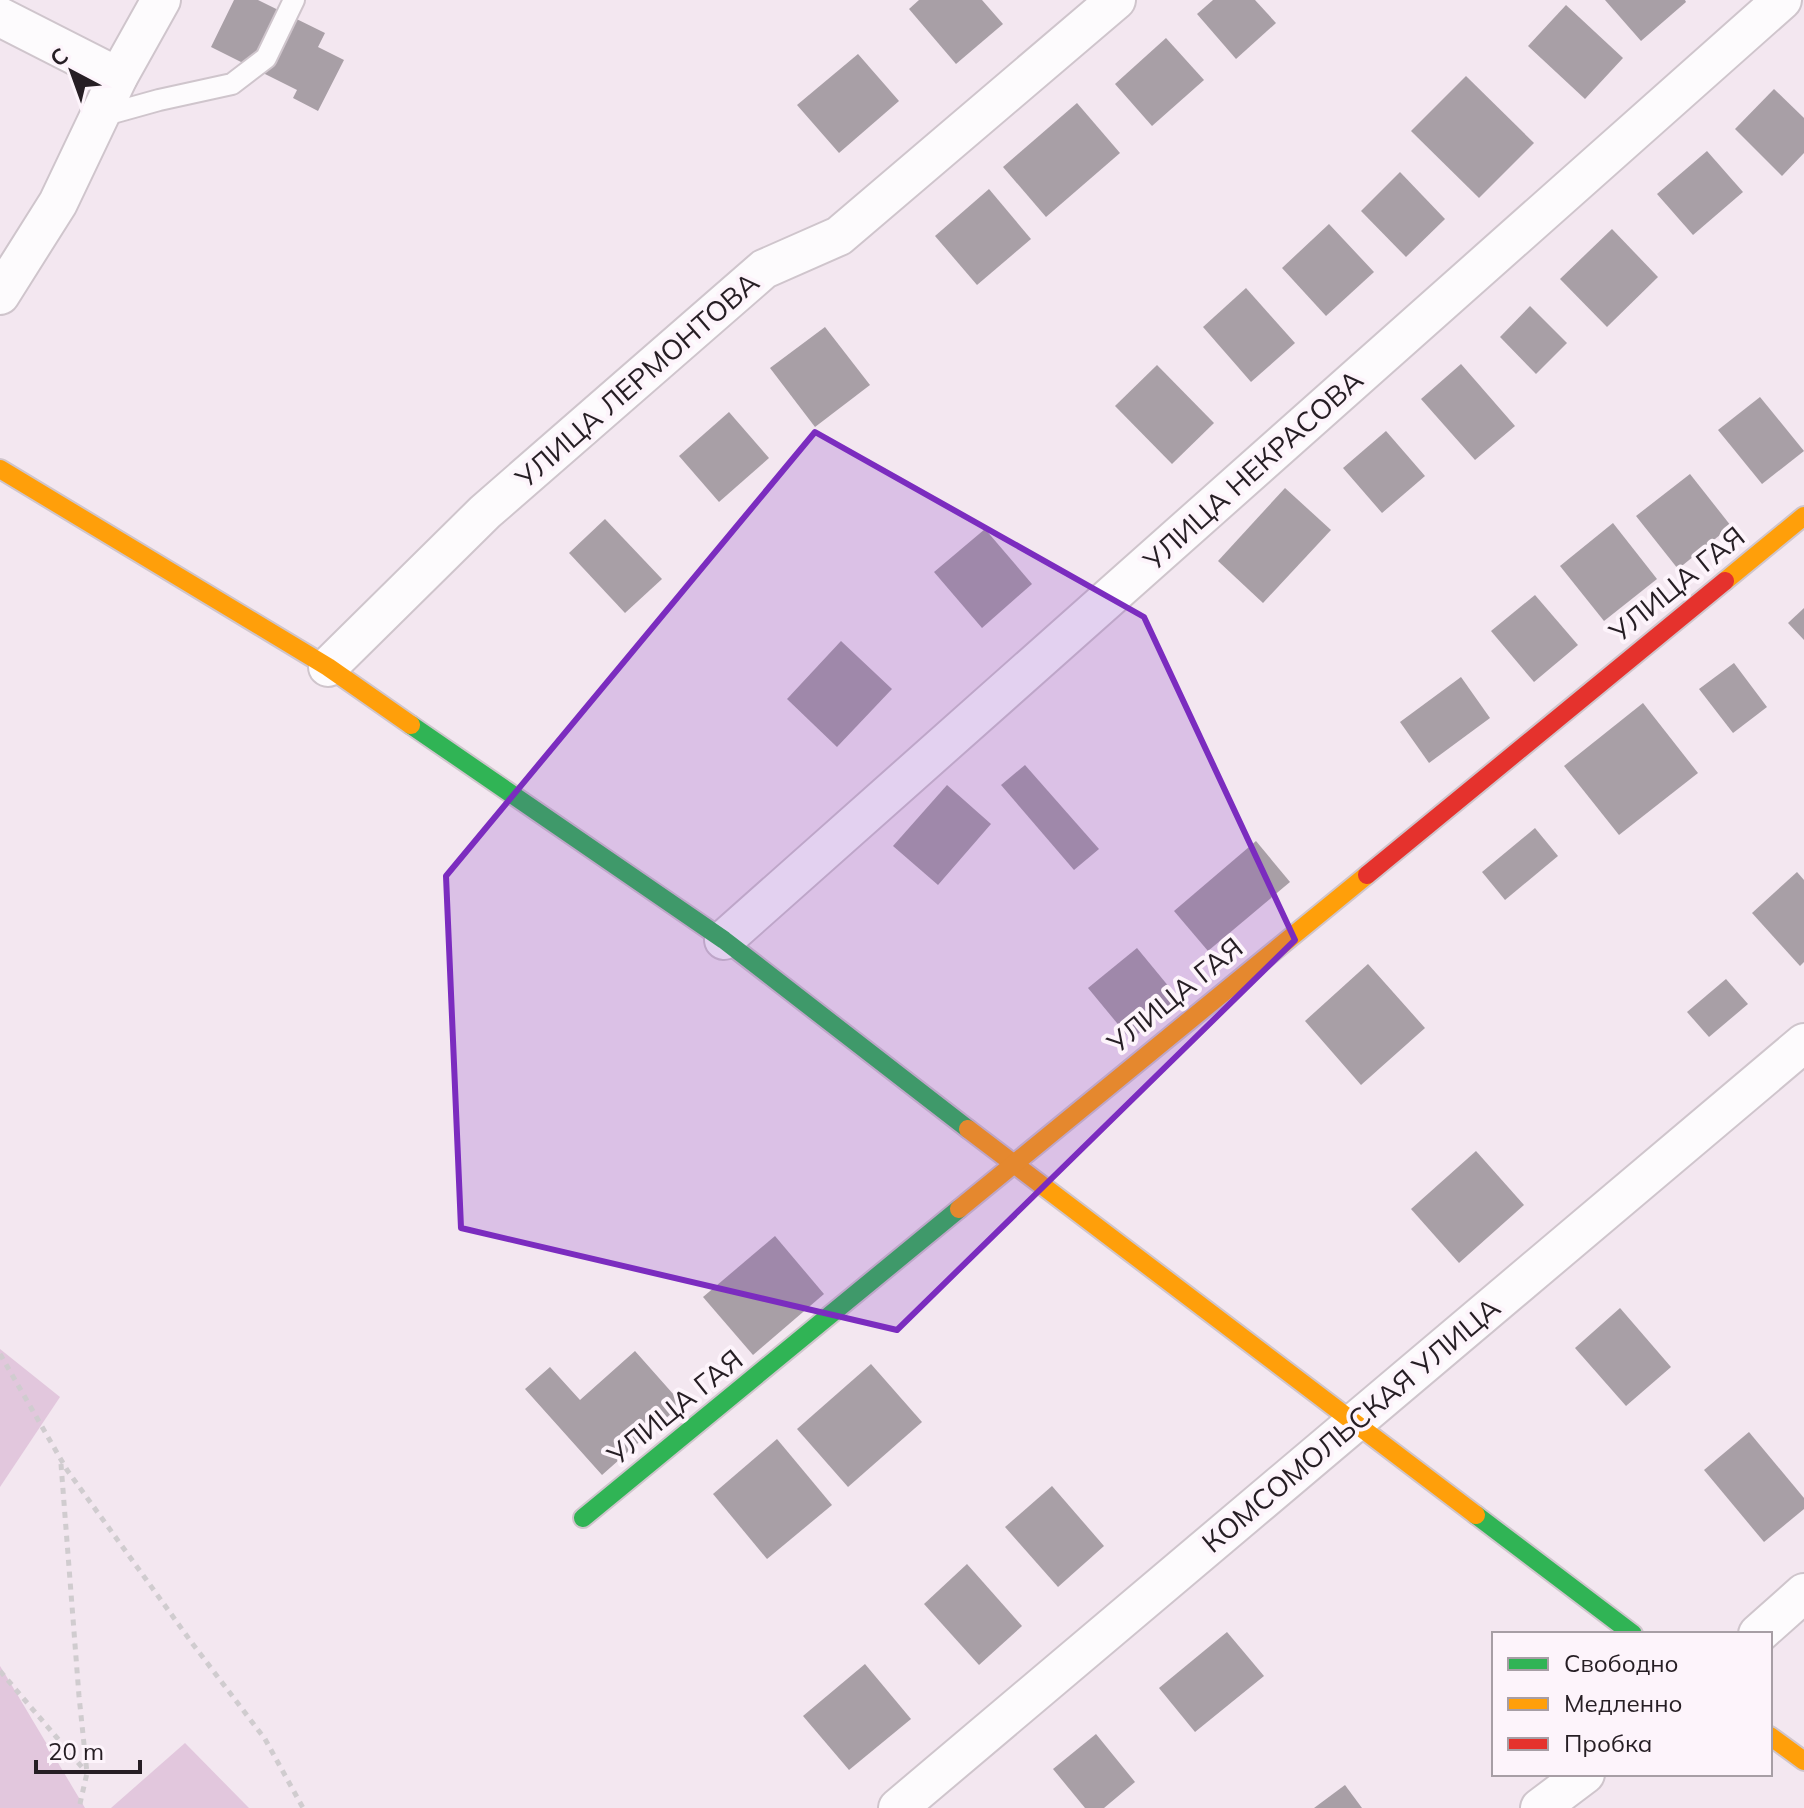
<svg xmlns="http://www.w3.org/2000/svg" width="1804" height="1808" font-family="Mulish,sans-serif">
  <style>
    .green { fill: #e2c7dd }
    .building { fill: #a89fa6 }
    .lines { fill: none; stroke-linecap: round; stroke-linejoin: round }
    .lane-casing { stroke: #cfc5cc; stroke-width: 24 }
    .street-casing { stroke: #cfc5cc; stroke-width: 42 }
    .fast-casing { stroke: #cfc5cc; stroke-width: 22 }
    .slow-casing { stroke: #cfc5cc; stroke-width: 22 }
    .jam-casing { stroke: #cfc5cc; stroke-width: 22 }
    .path { stroke: #d0cccf; stroke-width: 5; stroke-dasharray: 6 6; stroke-linecap: butt }
    .lane { stroke: #fdfbfd; stroke-width: 20 }
    .street { stroke: #fdfbfd; stroke-width: 38 }
    .fast { stroke: #30b455; stroke-width: 18 }
    .slow { stroke: #ff9f0a; stroke-width: 18 }
    .jam { stroke: #e5322d; stroke-width: 18 }
    .marked { fill: #7b2cbf; fill-opacity: 0.2; stroke: #7b2cbf; stroke-width: 6; stroke-linejoin: round }
    .labels { text-anchor: middle; stroke-width: 8; stroke-linejoin: round; paint-order: stroke }
    .street-label { font-size: 28px; fill: #261e24; stroke: #fdf4fb }
  </style>
  <rect width="100%" height="100%" fill="#f3e7f0"/>
  <g class="green">
    <path d="M0,1349l60,48 -60,90z"/>
    <path d="M0,1666l5,8 80,134h-85z"/>
    <path d="M185,1743l64,65h-138z"/>
  </g>
  <g class="building">
    <path d="M234,0h24l67,33 -7,14 26,13 -26,51 -25,-13 4,-8 -86,-43z"/>
    <path d="M919,0h63l21,24 -47,40 -47,-55z"/>
    <path d="M1213,0h42l21,23 -40,36 -39,-45z"/>
    <path d="M1605,0h80l1,2 -45,39z"/>
    <path d="M1566,5l57,53 -38,41 -57,-53z"/>
    <path d="M1166,38l38,42 -52,46 -37,-42z"/>
    <path d="M858,54l41,47 -60,52 -42,-48z"/>
    <path d="M1466,76l68,67 -55,55 -68,-67z"/>
    <path d="M1774,89l30,29v35l-22,23 -47,-47z"/>
    <path d="M1077,103l43,50 -74,64 -43,-50z"/>
    <path d="M1707,151l36,41 -50,43 -36,-41z"/>
    <path d="M1400,172l45,47 -39,38 -45,-46z"/>
    <path d="M989,189l42,50 -54,46 -42,-49z"/>
    <path d="M1329,224l45,48 -48,44 -44,-48z"/>
    <path d="M1612,229l46,48 -51,50 -47,-48z"/>
    <path d="M1246,288l49,55 -44,39 -48,-55z"/>
    <path d="M1530,306l37,37 -31,31 -36,-37z"/>
    <path d="M825,327l45,58 -55,42 -45,-59z"/>
    <path d="M1461,364l54,62 -40,34 -54,-61z"/>
    <path d="M1157,365l57,58 -42,41 -57,-58z"/>
    <path d="M1760,397l44,54 -42,33 -44,-54z"/>
    <path d="M729,412l40,46 -50,44 -40,-46z"/>
    <path d="M1386,431l39,45 -43,37 -39,-45z"/>
    <path d="M1690,474l41,52 -53,43 -42,-53z"/>
    <path d="M1285,488l46,42 -68,73 -45,-42z"/>
    <path d="M605,519l57,60 -37,34 -56,-60z"/>
    <path d="M1613,523l44,56 -53,42 -44,-55z"/>
    <path d="M985,529l47,55 -50,44 -48,-56z"/>
    <path d="M1535,595l43,50 -44,37 -43,-51z"/>
    <path d="M1804,608v32l-16,-17z"/>
    <path d="M841,641l51,48 -55,58 -50,-48z"/>
    <path d="M1734,663l33,44 -34,26 -34,-44z"/>
    <path d="M1461,677l29,41 -61,45 -29,-41z"/>
    <path d="M1643,703l55,70 -79,62 -55,-69z"/>
    <path d="M1025,765l74,84 -25,21 -73,-85z"/>
    <path d="M947,785l44,39 -53,61 -45,-39z"/>
    <path d="M1535,828l23,28 -53,44 -23,-28z"/>
    <path d="M1256,841l34,41 -82,69 -34,-40z"/>
    <path d="M1797,872l7,8v82l-4,4 -48,-53z"/>
    <path d="M1137,948l42,51 -48,41 -43,-52z"/>
    <path d="M1368,964l57,64 -64,57 -56,-64z"/>
    <path d="M1726,979l22,25 -39,33 -22,-25z"/>
    <path d="M1476,1151l48,54 -65,58 -48,-54z"/>
    <path d="M775,1236l49,58 -71,61 -50,-58z"/>
    <path d="M1620,1308l51,59 -45,39 -51,-58z"/>
    <path d="M635,1351l47,53 -80,71 -77,-86 25,-22 30,33z"/>
    <path d="M871,1364l51,58 -74,65 -51,-58z"/>
    <path d="M1749,1432l55,66v11l-40,33 -60,-72z"/>
    <path d="M777,1439l55,66 -65,54 -54,-65z"/>
    <path d="M1052,1486l52,60 -46,41 -53,-60z"/>
    <path d="M967,1564l55,62 -43,39 -55,-61z"/>
    <path d="M1227,1632l37,44 -69,56 -36,-44z"/>
    <path d="M865,1664l46,55 -62,51 -46,-54z"/>
    <path d="M1096,1734l39,48 -31,26h-19l-32,-39z"/>
    <path d="M1345,1785l17,23h-48z"/>
  </g>
  <g class="lines">
    <g class="lane-casing">
      <path id="lane" d="M98,117l61,-17 73,-16 34,-26 28,-58"/>
    </g>
    <g class="street-casing">
      <g id="street">
        <path d="M0,17l118,60"/>
        <path d="M0,295l58,-92 60,-126 43,-77"/>
        <path d="M328,667l157,-155 279,-243 75,-33 277,-236"/>
        <path d="M724,940l1058,-940"/>
        <path d="M1758,1634l46,-41"/>
        <path d="M898,1808l906,-765"/>
        <path d="M1540,1808l45,-34"/>
      </g>
    </g>
    <g class="fast-casing">
      <g id="fast">
        <path d="M411,725l313,215 244,189"/>
        <path d="M1476,1515l157,119"/>
        <path d="M583,1518l376,-309"/>
      </g>
    </g>
    <g class="slow-casing">
      <g id="slow">
        <path d="M0,469l328,198 83,58"/>
        <path d="M1725,581l79,-65"/>
        <path d="M968,1129l508,386"/>
        <path d="M959,1209l408,-334"/>
        <path d="M1770,1736l34,25"/>
      </g>
    </g>
    <g class="jam-casing">
      <path id="jam" d="M1367,875l358,-294"/>
    </g>
    <g class="path">
      <path d="M0,1354l67,116 125,173 73,96 38,69"/>
      <path d="M61,1464l18,232 8,77 -8,35"/>
      <path d="M0,1671l87,102"/>
    </g>
    <use href="#lane" class="lane"/>
    <use href="#street" class="street"/>
    <use href="#fast" class="fast"/>
    <use href="#slow" class="slow"/>
    <use href="#jam" class="jam"/>
  </g>
  <path class="marked" d="M815,432l329,185 151,323 -398,390 -436,-102 -15,-352z"/>
  <g class="labels">
    <g class="street-label">
      <text transform="translate(637 380) rotate(-41)" y="10">УЛИЦА ЛЕРМОНТОВА</text>
      <text transform="translate(1253 470) rotate(-42)" y="10">УЛИЦА НЕКРАСОВА</text>
      <text transform="translate(1677 584) rotate(-39)" y="10">УЛИЦА ГАЯ</text>
      <text transform="translate(1175 995) rotate(-39)" y="10">УЛИЦА ГАЯ</text>
      <text transform="translate(675 1407) rotate(-39)" y="10">УЛИЦА ГАЯ</text>
      <text transform="translate(1351 1425) rotate(-40)" y="10">КОМСОМОЛЬСКАЯ УЛИЦА</text>
    </g>
  </g>
  <rect x="1492" y="1632" width="280" height="144" fill="#fdf4fb" stroke="#a79ea5" stroke-width="2"/>
  <rect x="1508" y="1658" width="40" height="12" fill="#30b455" stroke="#a79ea5" stroke-width="2"/>
  <text x="1564" y="1672" font-size="24" fill="#261e24">Свободно</text>
  <rect x="1508" y="1698" width="40" height="12" fill="#ff9f0a" stroke="#a79ea5" stroke-width="2"/>
  <text x="1564" y="1712" font-size="24" fill="#261e24">Медленно</text>
  <rect x="1508" y="1738" width="40" height="12" fill="#e5322d" stroke="#a79ea5" stroke-width="2"/>
  <text x="1564" y="1752" font-size="24" fill="#261e24">Пробка</text>
  <g transform="translate(72 72) rotate(319)" stroke="#fdf4fb" stroke-width="6" paint-order="stroke">
  <path d="M0-6L14 30L0 20L-14 30Z" fill="#261e24"/>
  <text y="-12" font-size="22" font-weight="bold" text-anchor="middle" fill="#261e24">С</text>
  </g>
  <path d="M36 1760v12h104v-12" fill="none" stroke="#261e24" stroke-width="4"/>
  <text x="48" y="1760" font-size="24" fill="#261e24" stroke="#fdf4fb" stroke-width="6" paint-order="stroke">20 m</text>
</svg>
